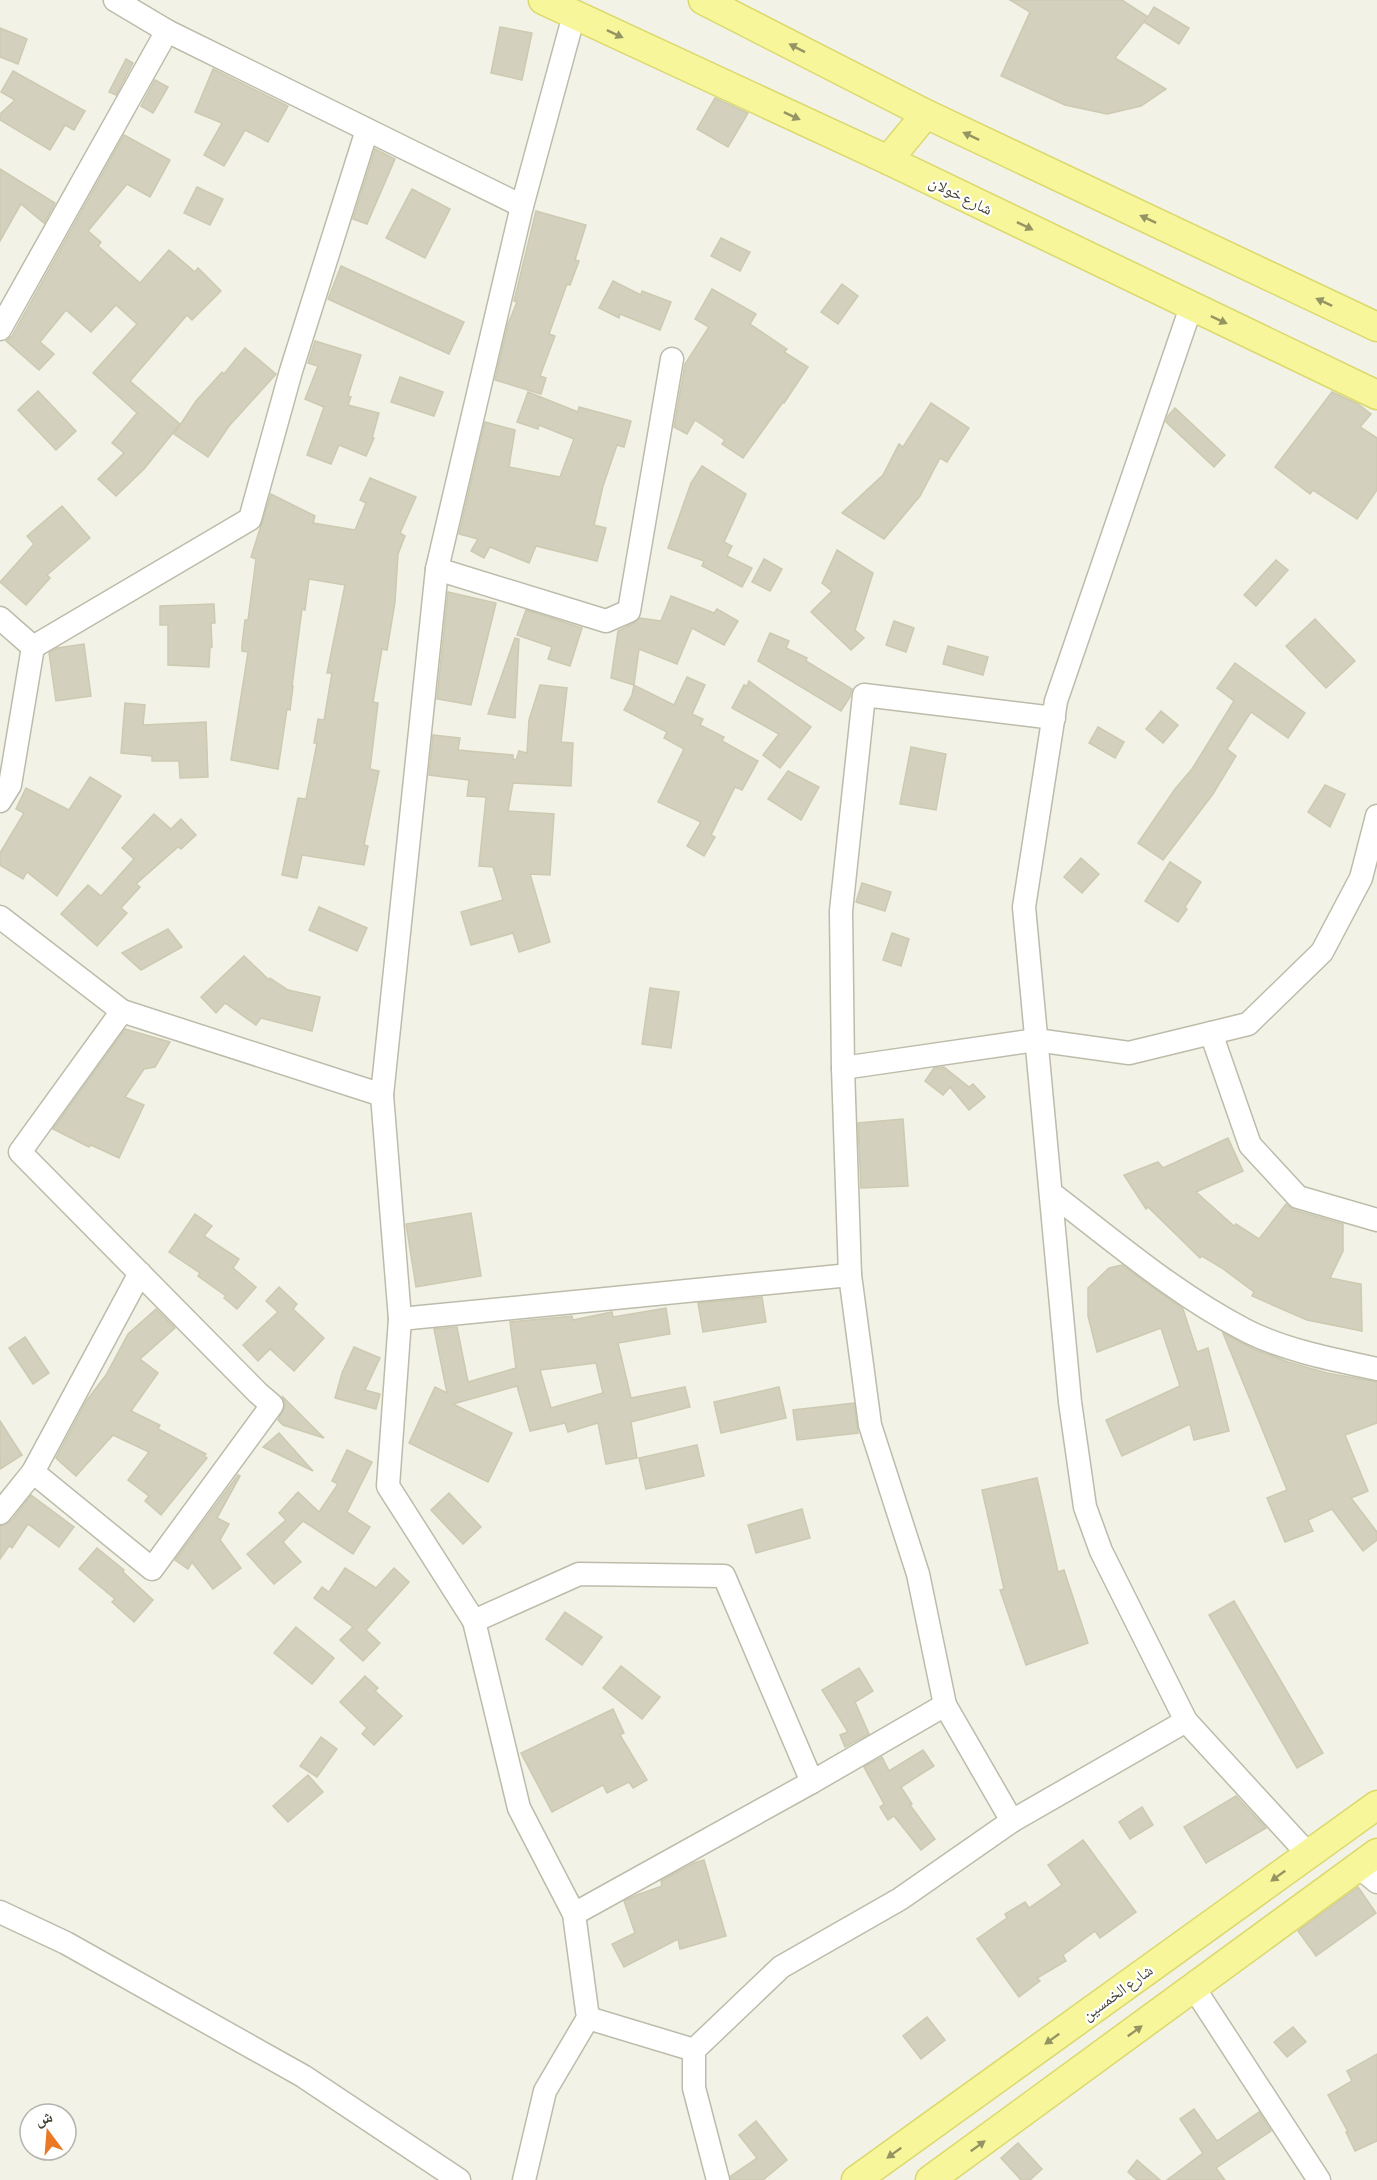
<svg xmlns="http://www.w3.org/2000/svg" width="1377" height="2180" font-family="'Asap Condensed','Noto Naskh Arabic',sans-serif">
  <style>
    .building { fill: #d3d0bd; stroke: #cdcab1; stroke-width: 1.5; fill-rule: evenodd }
    .lines { fill: none; stroke-linecap: round; stroke-linejoin: round }
    .minor-casing { stroke: #bdbcaa; stroke-width: 25 }
    .major-casing { stroke: #dbd86c; stroke-width: 31 }
    .minor { stroke: #fff; stroke-width: 22 }
    .major { stroke: #f7f69b; stroke-width: 28 }
    .oneway { fill: #959463 }
    .labels { text-anchor: middle; stroke-width: 4.5; stroke-linejoin: round; paint-order: stroke }
    .street-label { font-size: 16px; fill: #454336; stroke: #fff }
  </style>
  <rect width="100%" height="100%" fill="#f2f2e7"/>
  <g class="building">
    <path d="M1010,0h112l26,17 6,-10 35,21 -10,16 -35,-22 3,-4 -32,40 51,31 -25,17 -34,8 -42,-9 -64,-29 29,-64z"/>
    <path d="M500,27l32,6 -10,47 -31,-7z"/>
    <path d="M0,28l27,11 -9,25 -18,-7z"/>
    <path d="M126,59l7,4 -17,32 -7,-3z"/>
    <path d="M213,69l75,37 -20,36 -23,-12 -21,36 -20,-11 18,-32 -27,-11z"/>
    <path d="M13,71l72,40 -11,19 -9,-5 -15,25 -50,-30v-6l15,-14 -14,-8z"/>
    <path d="M155,80l13,7 -15,26 -12,-7z"/>
    <path d="M715,98l33,15 -20,34 -31,-18z"/>
    <path d="M124,135l46,25 -20,37 -23,-13 -39,47 13,11 -3,4 42,37 29,-33 26,22 3,-4 23,23 -29,29 -5,-5 -57,66 50,43 -36,45 -28,27 -18,-17 26,-26 -12,-10 25,-30 -44,-40 44,-49 -21,-19 -25,27 -25,-22 -26,32 14,12 -15,16 -33,-29 6,-5z"/>
    <path d="M375,149l20,10 -28,65 -14,-5z"/>
    <path d="M0,169l55,34 -11,20 -23,-19 -21,37z"/>
    <path d="M197,187l26,12 -13,26 -26,-12z"/>
    <path d="M412,189l38,20 -25,49 -39,-20z"/>
    <path d="M536,211l50,14 -11,35 4,1 -9,24 -3,-1 -18,50 6,2 -15,40 6,2 -5,16 -46,-14 13,-56 9,-22 -3,-1z"/>
    <path d="M721,238l29,14 -10,19 -29,-15z"/>
    <path d="M341,266l123,56 -15,32 -121,-55z"/>
    <path d="M613,281l28,14 1,-4 29,11 -11,28 -40,-16 -1,4 -20,-10z"/>
    <path d="M842,284l16,12 -20,28 -17,-12z"/>
    <path d="M712,289l44,25 -6,10 37,25 -3,3 24,15 -24,36 -1,-1 -40,56 -21,-14 3,-4 -30,-20 -8,14 -13,-7 11,-63 24,-37 -14,-8z"/>
    <path d="M315,341l46,14 -13,41 3,1 -3,8 31,8 -7,25h2l-8,18 -27,-11 -8,19 -24,-9 17,-48 -19,-8 13,-33 -10,-3z"/>
    <path d="M245,348l31,26 -47,52 -21,31 -34,-23 22,-33 26,-29 2,2z"/>
    <path d="M400,377l43,15 -9,24 -43,-14z"/>
    <path d="M38,391l38,40 -20,19 -38,-40z"/>
    <path d="M528,392l50,20 1,-5 52,14 -7,26 -7,-2 -14,41 -9,39 12,3 -9,33 -61,-15 -7,17 -39,-16 -6,11 -13,-7 7,-12 -19,-5 26,-112 30,8 -6,37 51,10 14,-38 -35,-14 -1,4 -21,-7z"/>
    <path d="M1332,392l26,12 13,10 -11,13 17,11v52l-20,29 -44,-29 -3,4 -35,-27z"/>
    <path d="M931,403l38,25 -22,34 -7,-4 -20,38 -36,43 -42,-26 41,-38 16,-31 4,3z"/>
    <path d="M1175,408l50,47 -11,12 -48,-45 2,-6z"/>
    <path d="M702,466l44,28 -22,48 8,4 -5,10 25,12 -10,19 -40,-21 2,-5 -36,-13 23,-65z"/>
    <path d="M370,478l46,19 -16,36 5,3 -7,18 -3,48 -8,48 -5,-1 -9,53 5,1 -8,66 9,2 -15,74 4,1 -4,19 -62,-10 -5,23 -15,-3 16,-77 8,1 11,-56h-3l4,-24 6,1 8,-47h-5l18,-88 -36,-6 -4,31 -3,-1 -10,77h1l-3,24 -3,-1 -9,60 -47,-9 17,-108 -6,-1v-6l3,-25h3l8,-61 -5,-2 20,-63 44,22 -2,7 42,7 11,-27 -6,-3z"/>
    <path d="M62,506l28,32 -43,37 3,3 -24,27 -26,-23 34,-38 -7,-8z"/>
    <path d="M837,550l36,23 -18,57 9,8 -13,12 -40,-38 21,-21 -10,-8z"/>
    <path d="M764,559l18,10 -12,22 -18,-9z"/>
    <path d="M1276,560l12,10 -32,36 -12,-11z"/>
    <path d="M448,592l48,11 -25,102 -34,-6z"/>
    <path d="M671,596l43,17 3,-4 21,12 -14,24 -32,-17 -15,36 -38,-15 -5,36 -23,-7 7,-47 16,-8 6,-5 21,3z"/>
    <path d="M214,604l1,19h-4l1,24h-2l-1,20 -41,-2v-40h-8v-19z"/>
    <path d="M526,610l56,18 -12,38 -22,-7 4,-12 -35,-12z"/>
    <path d="M1315,619l40,42 -29,27 -40,-42z"/>
    <path d="M894,621l20,7 -8,24 -20,-7z"/>
    <path d="M770,633l19,8 -3,7 21,10 -1,3 46,28 -2,8 -9,14 -83,-50z"/>
    <path d="M515,638l4,1 -4,79 -27,-4z"/>
    <path d="M84,644l7,52 -35,5 -7,-48 8,-5z"/>
    <path d="M948,646l40,11 -5,18 -40,-11z"/>
    <path d="M1235,663l70,50 -17,25 -37,-26 -24,37 9,7 -23,38 -50,66 -25,-17 37,-54 17,-20 42,-68 -17,-13z"/>
    <path d="M687,677l18,8 -13,29 11,5 -3,6 24,12 -2,4 36,20 -16,29 -7,-3 -24,48 4,2 -11,19 -17,-10 14,-24 -43,-20 26,-53 -20,-11 3,-6 -43,-22 8,-15 2,-10 40,20z"/>
    <path d="M749,681l62,46 -31,41 -17,-13 16,-21 -47,-26 12,-23 3,1z"/>
    <path d="M540,685l27,3 -6,54 12,1 -2,43 -58,-3 -5,28 46,3 -4,61 -20,-1 20,68 -31,10 -6,-19 -42,12 -10,-33 42,-12 -10,-33 -14,-1 7,-69 -19,-1 2,-16 -40,-5 4,-40 27,3 -2,12 55,5v4l3,1 3,-9 8,2 2,-33z"/>
    <path d="M125,703l20,2 -2,20 63,-3 2,55 -28,1 -1,-17h-27v-5l-31,-3z"/>
    <path d="M1161,711l17,14 -15,18 -17,-14z"/>
    <path d="M1098,727l26,15 -9,16 -26,-15z"/>
    <path d="M911,747l35,7 -10,56 -36,-6z"/>
    <path d="M788,771l31,16 -18,33 -33,-21z"/>
    <path d="M90,777l31,19 -64,100 -30,-24 -4,7 -23,-14v-12l24,-40 -8,-4 10,-21 43,22z"/>
    <path d="M1325,785l20,9 -15,33 -22,-15z"/>
    <path d="M154,814l17,15 10,-10 15,16 -15,14 -3,-2 -42,37 4,3 -19,21 6,5 -30,33 -36,-32 27,-29 13,11 33,-37 -12,-11z"/>
    <path d="M1081,858l18,16 -17,19 -18,-16z"/>
    <path d="M1170,862l31,20 -16,25 2,2 -9,13 -33,-21z"/>
    <path d="M862,883l29,9 -6,19 -29,-9z"/>
    <path d="M319,907l48,21 -10,23 -48,-21z"/>
    <path d="M168,929l14,18 -41,23 -19,-17z"/>
    <path d="M892,933l17,6 -8,27 -18,-6z"/>
    <path d="M244,956l25,24 1,-2 18,12 32,7 -8,34 -51,-13 -5,7 -31,-22 -9,10 -15,-16z"/>
    <path d="M650,988l29,4 -8,56 -29,-4z"/>
    <path d="M125,1029l45,13 -15,25 -11,2 -19,28 19,8 -25,53 -28,-13 -2,2 -36,-18z"/>
    <path d="M944,1067l25,20 4,-3 12,13 -16,13 -19,-23 -7,8 -18,-14 9,-13z"/>
    <path d="M903,1119l5,67 -47,2 -3,-65z"/>
    <path d="M1228,1138l15,33 -47,21 38,34 2,-2 23,15 27,-35 8,6 49,14v27l-13,27 31,6 1,47 -55,-11 -55,-24 2,-4 -32,-24 -20,-12 -2,2 -52,-51 -2,2 -22,-34 34,-13 5,6z"/>
    <path d="M471,1213l10,63 -65,11 -10,-63z"/>
    <path d="M195,1214l17,12 -8,10 35,23 -6,9 23,19 -19,22 -13,-11 2,-2 -28,-20 2,-3 -31,-21z"/>
    <path d="M1122,1265l61,44 14,43 11,-4 21,83 -35,9 -4,-16 -68,32 -16,-36 74,-34 -19,-58 -64,24 -9,-36v-28l21,-20z"/>
    <path d="M279,1287l18,17 -4,5 31,29 -30,33 -24,-22 -12,12 -15,-16 35,-33 -12,-11z"/>
    <path d="M762,1297l4,25 -63,10 -5,-29z"/>
    <path d="M666,1308l4,26 -52,9 13,55 54,-11 5,20 -59,15 6,36 -31,6 -8,-41 -30,9 -3,-9 -35,8 -13,-45 -64,18 59,29 -24,49 -79,-39 26,-56 12,6 -13,-64 23,-2 11,55 48,-14 -6,-46 62,-6 1,4 39,-8 1,5zM596,1363l7,30 -52,15 -11,-38z"/>
    <path d="M156,1309l19,19 -35,31 18,14 -27,38 29,14 -2,4 48,25 -2,2 3,2 -46,57 -16,-14 4,-5 -21,-16 21,-28 -36,-17 -37,41 -20,-18 31,-58 19,-25 22,-41z"/>
    <path d="M1223,1333l31,16 34,13 39,11 50,9v41l-32,12 23,56 -17,7 26,34v8l-14,11 -31,-42 -24,11 5,11 -28,11 -18,-44 20,-8z"/>
    <path d="M25,1337l24,36 -16,11 -24,-36z"/>
    <path d="M354,1347l26,11 -15,32 15,4 -4,15 -41,-11 7,-25z"/>
    <path d="M779,1387l7,31 -65,15 -7,-31z"/>
    <path d="M283,1397l41,41 -41,-13 -5,-5 7,-13z"/>
    <path d="M854,1403l4,30 -61,7 -4,-30z"/>
    <path d="M0,1421l22,34 -22,14z"/>
    <path d="M279,1433l34,38 -50,-24z"/>
    <path d="M697,1445l7,31 -58,13 -7,-31z"/>
    <path d="M347,1450l25,12 -25,50 23,15 -17,27 -50,-33 -20,21 18,20 -27,22 -27,-30 39,-34 -7,-7 19,-21 21,20 19,-28 -6,-3z"/>
    <path d="M238,1475l2,1 -23,42 12,6 -9,16 21,28 -28,21 -21,-27 -4,7 -13,-9z"/>
    <path d="M1037,1478l21,94 6,-2 24,73 -62,22 -26,-75 4,-1 -22,-99z"/>
    <path d="M449,1493l32,34 -18,17 -32,-34z"/>
    <path d="M31,1495l43,32 -15,20 -31,-23 -16,24 -3,-2 -9,13v-33l11,-5z"/>
    <path d="M802,1509l8,29 -54,15 -8,-28z"/>
    <path d="M97,1548l27,22 -1,2 30,28 -19,22 -22,-20 3,-3 -36,-30z"/>
    <path d="M345,1568l31,20 18,-20 15,14 -43,48 14,13 -17,18 -23,-21 13,-13 -39,-29 8,-11 7,5z"/>
    <path d="M1234,1601l89,152 -26,15 -88,-153z"/>
    <path d="M565,1612l37,25 -20,28 -36,-26z"/>
    <path d="M296,1627l38,31 -22,26 -38,-31z"/>
    <path d="M621,1666l39,31 -18,22 -39,-31z"/>
    <path d="M859,1668l14,23 -18,11 14,32 -24,13 -5,-12 8,-3 -26,-42z"/>
    <path d="M365,1676l13,12 -3,3 27,25 -28,29 -12,-11 5,-6 -27,-26z"/>
    <path d="M613,1709l11,24 -4,2 27,45 -14,8 -4,-6 -22,11 -4,-8 -51,27 -31,-59z"/>
    <path d="M321,1737l16,12 -20,28 -17,-11z"/>
    <path d="M923,1750l11,16 -33,21 11,17 -2,1 25,34 -14,11 -27,-34 -6,4 -8,-13 4,-3 -20,-37 18,-10 7,14z"/>
    <path d="M308,1775l15,17 -35,30 -15,-16z"/>
    <path d="M1236,1796l30,32 -60,35 -22,-36z"/>
    <path d="M1142,1807l11,18 -23,14 -11,-17z"/>
    <path d="M1083,1840l53,72 -36,26 -5,-7 -32,24 3,6 -29,17 3,3 -21,16 -42,-58 30,-21 -2,-4 20,-12 4,6 33,-23 -14,-20z"/>
    <path d="M704,1860l22,76 -46,13 -2,-10 -54,28 -12,-23 23,-11 -11,-32 13,-6 25,-9 -1,-5 33,-18z"/>
    <path d="M1358,1887l18,26 -60,43 -18,-25z"/>
    <path d="M927,2017l18,23 -24,19 -18,-23z"/>
    <path d="M1293,2027l13,15 -19,15 -13,-15z"/>
    <path d="M1377,2054v87l-22,10 -9,-19h2l-20,-37 24,-14 -5,-10z"/>
    <path d="M1194,2109l23,32 42,-29 12,19 -55,37 9,12h-58l36,-27 -23,-34z"/>
    <path d="M756,2121l31,39 -24,20h-32v-4l26,-18 -18,-23z"/>
    <path d="M1018,2143l24,26 -12,11h-9l-20,-22z"/>
    <path d="M1137,2160l23,20h-23l-9,-8z"/>
  </g>
  <g class="lines">
    <g class="minor-casing">
      <g id="minor">
        <path d="M167,31l355,175 52,-191"/>
        <path d="M1191,307l-135,394 -32,206 46,495 15,105 16,44 85,170 122,133"/>
        <path d="M0,329l167,-298 -52,-31"/>
        <path d="M437,569l169,52 23,-10 43,-252"/>
        <path d="M0,618l33,29 -23,138 -10,16"/>
        <path d="M33,647l217,-128 41,-148 76,-241"/>
        <path d="M0,917l122,94 260,84 55,-526 85,-363"/>
        <path d="M122,1011l-102,141 238,241 14,12 -120,164 -119,-97 107,-199"/>
        <path d="M1211,1033l39,112 48,52 79,23"/>
        <path d="M843,1068l193,-28 93,13 119,-29 74,-72 39,-74 16,-62"/>
        <path d="M382,1095l18,224 -12,167 86,135"/>
        <path d="M1051,1193c63,48 124,101 194,137 38,20 90,30 132,39"/>
        <path d="M400,1319l450,-44"/>
        <path d="M0,1513l33,-41"/>
        <path d="M812,1782l133,-77"/>
        <path d="M1012,1821l-67,-116 -27,-131 -48,-149 -20,-150 -7,-207 -2,-157 23,-216 190,23"/>
        <path d="M1359,1867l18,15"/>
        <path d="M0,1912l66,31 237,133 156,104"/>
        <path d="M1194,1988l125,192"/>
        <path d="M588,2018l106,32"/>
        <path d="M524,2180l21,-89 43,-73 -14,-104 -55,-106 -45,-187 105,-47 145,2 88,206 -238,132"/>
        <path d="M718,2180l-24,-92v-38l87,-83 119,-68 112,-78 174,-100"/>
      </g>
    </g>
    <g class="major-casing">
      <g id="major">
        <path d="M543,0l345,160 489,235"/>
        <path d="M703,0l223,114 451,213"/>
        <path d="M888,160l38,-46"/>
        <path d="M856,2180l521,-375"/>
        <path d="M930,2180l447,-327"/>
      </g>
    </g>
    <use href="#minor" class="minor"/>
    <use href="#major" class="major"/>
  </g>
  <defs><path id="oneway-solid" d="M-6-.8H1V-3.2L6.5 0L1 3.2V.8H-6Z" transform="scale(1.5)"/></defs>
  <g class="oneway">
    <use href="#oneway-solid" transform="translate(615 34) rotate(25)"/>
    <use href="#oneway-solid" transform="translate(797 48) rotate(-153)"/>
    <use href="#oneway-solid" transform="translate(792 116) rotate(25)"/>
    <use href="#oneway-solid" transform="translate(971 136) rotate(-155)"/>
    <use href="#oneway-solid" transform="translate(1148 219) rotate(-155)"/>
    <use href="#oneway-solid" transform="translate(1025 226) rotate(26)"/>
    <use href="#oneway-solid" transform="translate(1324 302) rotate(-155)"/>
    <use href="#oneway-solid" transform="translate(1219 320) rotate(25)"/>
    <use href="#oneway-solid" transform="translate(1278 1876) rotate(144)"/>
    <use href="#oneway-solid" transform="translate(1135 2031) rotate(-36)"/>
    <use href="#oneway-solid" transform="translate(1052 2039) rotate(144)"/>
    <use href="#oneway-solid" transform="translate(978 2146) rotate(-36)"/>
    <use href="#oneway-solid" transform="translate(894 2153) rotate(144)"/>
  </g>
  <g class="labels">
    <g class="street-label">
      <text transform="translate(961 195) rotate(26)" y="6">شارع خولان</text>
      <text transform="translate(1117 1992) rotate(-36)" y="6">شارع الخمسين</text>
    </g>
  </g>
  <g transform="translate(48 2132) rotate(344)"><circle r="28" fill="#ffffff" stroke="#b5b4af" stroke-width="1.5"/>
  <path d="M0-4.5L10 22L0 15L-10 22Z" fill="#ea7925"/>
  <text y="-9" font-size="16" font-weight="bold" text-anchor="middle" fill="#454336">ش</text>
  </g>
</svg>
